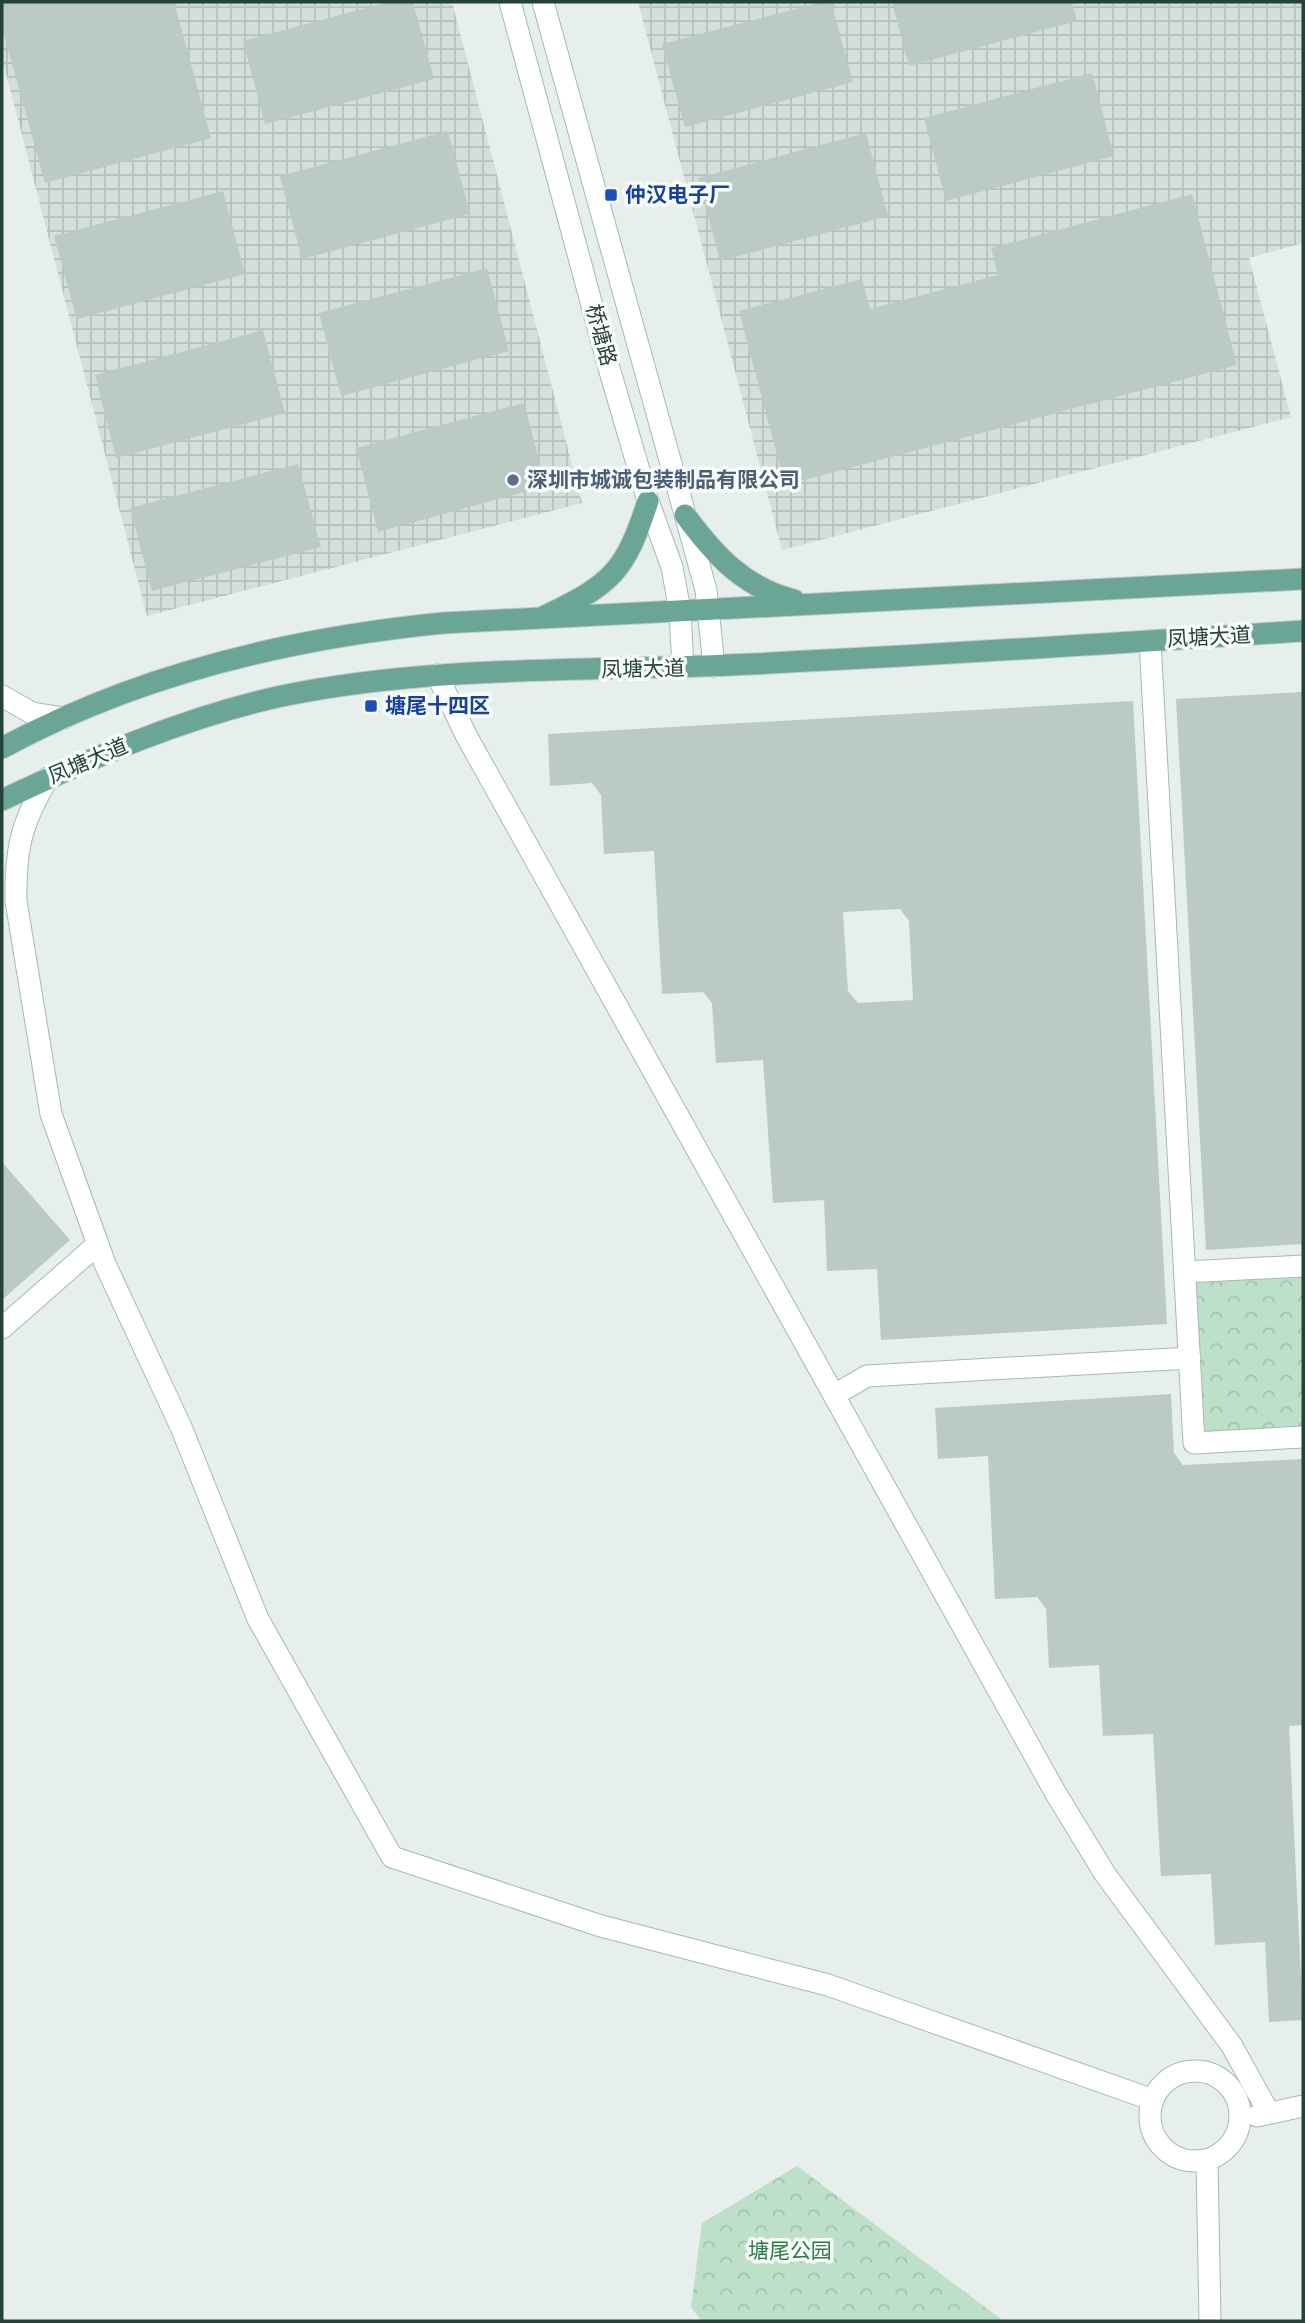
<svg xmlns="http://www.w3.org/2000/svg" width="1305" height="2323" font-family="Roboto,'Noto Sans SC',sans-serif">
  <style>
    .industrial { fill: url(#industrial-grid) }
    .park { fill: url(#park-crowns) }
    .building { fill: #bbcac4; fill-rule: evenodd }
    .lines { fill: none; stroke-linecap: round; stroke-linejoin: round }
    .street-casing { stroke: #a8b8b2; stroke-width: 23 }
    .secondary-casing { stroke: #a4bbb3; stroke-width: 23 }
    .primary-casing { stroke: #c2cac8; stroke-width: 23 }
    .street { stroke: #fff; stroke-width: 21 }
    .secondary { stroke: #fff; stroke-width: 21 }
    .primary { stroke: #6aa596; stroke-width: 21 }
    .transit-dot { fill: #1a4fb4; stroke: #f7fbf9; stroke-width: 2.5 }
    .service-dot { fill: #5c6f8a; stroke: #f7fbf9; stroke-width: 2.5 }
    .labels { text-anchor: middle; stroke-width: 7; stroke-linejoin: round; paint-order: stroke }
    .transit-label { font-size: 21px; font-weight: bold; fill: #164399; stroke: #f7fbf9; text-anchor: start }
    .street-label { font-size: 21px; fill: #24423a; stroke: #f7fbf9 }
    .service-label { font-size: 21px; font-weight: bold; fill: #4e5e75; stroke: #f7fbf9; text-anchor: start }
    .park-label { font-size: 21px; fill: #2d7a4b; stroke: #f7fbf9 }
  </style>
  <defs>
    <pattern id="industrial-grid" width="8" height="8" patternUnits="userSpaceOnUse" patternTransform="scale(1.75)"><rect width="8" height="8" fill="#d4dfda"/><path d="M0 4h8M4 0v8" fill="none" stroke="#b6c1bc"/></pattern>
    <pattern id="park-crowns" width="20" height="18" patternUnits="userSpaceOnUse" patternTransform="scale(1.75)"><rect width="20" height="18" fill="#bfe0c8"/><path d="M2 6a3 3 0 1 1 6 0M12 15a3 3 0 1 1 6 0" fill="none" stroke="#a4c1ad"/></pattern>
  </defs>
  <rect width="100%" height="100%" fill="#e6efeb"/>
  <g class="industrial">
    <path d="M2,2h450l130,501 -435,113 -145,-558z"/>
    <path d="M638,2h665v241l-54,15 42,159 -509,133z"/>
  </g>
  <g class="park">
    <path d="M1303,1276v151l-98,6 -9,-150z"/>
    <path d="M797,2166l204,153v2h-300l-10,-14 11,-84z"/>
  </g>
  <g class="building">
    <path d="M2,2h172l37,136 -166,45 -43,-156z"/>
    <path d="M389,2h24l21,77 -169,45 -22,-83z"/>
    <path d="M822,2h9l22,80 -168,45 -23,-83z"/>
    <path d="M892,2h180l5,19 -168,45z"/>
    <path d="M1092,73l22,83 -168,45 -22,-83z"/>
    <path d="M448,131l22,83 -168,45 -22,-83z"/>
    <path d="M866,133l22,83 -168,45 -22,-83z"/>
    <path d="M223,191l22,83 -168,45 -23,-83z"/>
    <path d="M1192,194l45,171 -452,120 -46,-174 123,-32 8,30 128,-34 -7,-27z"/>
    <path d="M487,268l22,83 -168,45 -22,-83z"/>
    <path d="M263,330l22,83 -169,45 -21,-83z"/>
    <path d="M524,403l22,83 -168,46 -22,-84z"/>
    <path d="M298,464l23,83 -169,44 -22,-83z"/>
    <path d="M1303,692v552l-97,6 -30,-551z"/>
    <path d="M1133,701l34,623 -286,16 -4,-71 -50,2 -3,-71 -51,3 -10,-143 -47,3 -4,-60 -9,-11 -41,2 -8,-143 -50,3 -3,-59 -9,-12 -42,3 -2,-52zM900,909l9,12 4,79 -55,3 -10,-12 -5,-79z"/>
    <path d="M2,1162l68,78 -68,60z"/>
    <path d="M1171,1394l3,59 9,12 120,-6v266l-14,1 14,294 -34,2 -4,-80 -50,3 -4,-71 -50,2 -8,-142 -50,2 -4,-71 -50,3 -3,-59 -9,-12 -42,2 -7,-143 -50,3 -3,-51z"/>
  </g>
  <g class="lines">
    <g class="street-casing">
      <g id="street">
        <path d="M1150,641l44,802 109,-6"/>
        <path d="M437,675l30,62 588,1055 50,82 127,172 37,67"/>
        <path d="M48,778c-27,45 -33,72 -32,123l35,213 54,150 76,163 77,192 134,238 209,69 227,59 325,115"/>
        <path d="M1185,1272l118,-6"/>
        <path d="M2,1328l96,-84"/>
        <path d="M834,1395l33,-19 323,-18"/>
        <circle cx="1195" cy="2116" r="45"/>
        <path d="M1257,2116l46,-10"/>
        <path d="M1207,2160l3,161"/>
      </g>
    </g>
    <g class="secondary-casing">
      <g id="secondary">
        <path d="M510,2l97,359 41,140 24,66 8,44 3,57"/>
        <path d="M543,2l163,588 8,76"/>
        <path d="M2,696l30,17 32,5"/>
      </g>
    </g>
    <g class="primary-casing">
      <g id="primary">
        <path d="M685,515c30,41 60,73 109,85"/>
        <path d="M545,616c67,-32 80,-44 103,-115"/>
        <path d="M2,748c134,-73 289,-110 441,-125l860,-44"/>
        <path d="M2,800c90,-42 182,-83 280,-104 154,-32 314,-24 470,-32 184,-9 368,-21 551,-33"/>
      </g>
    </g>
    <use href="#street" class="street"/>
    <use href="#secondary" class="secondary"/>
    <use href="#primary" class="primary"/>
  </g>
  <g class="transit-dot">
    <rect x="604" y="188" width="14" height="14" rx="3.5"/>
    <rect x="364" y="699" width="14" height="14" rx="3.5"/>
  </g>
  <circle class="service-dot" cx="513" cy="480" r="7"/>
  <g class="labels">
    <g class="transit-label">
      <text x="625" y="202">仲汉电子厂</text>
      <text x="385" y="713">塘尾十四区</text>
    </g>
    <g class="street-label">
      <text transform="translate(601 335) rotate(75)" y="7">桥塘路</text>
      <text transform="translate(1209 637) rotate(-3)" y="7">凤塘大道</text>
      <text transform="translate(643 669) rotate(-1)" y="7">凤塘大道</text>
      <text transform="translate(88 761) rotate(-23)" y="7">凤塘大道</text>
    </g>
    <g class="service-label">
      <text x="527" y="487">深圳市城诚包装制品有限公司</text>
    </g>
    <g class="park-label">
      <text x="790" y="2258">塘尾公园</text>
    </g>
  </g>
  <rect width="1305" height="2323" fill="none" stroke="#24423a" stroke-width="7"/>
</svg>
